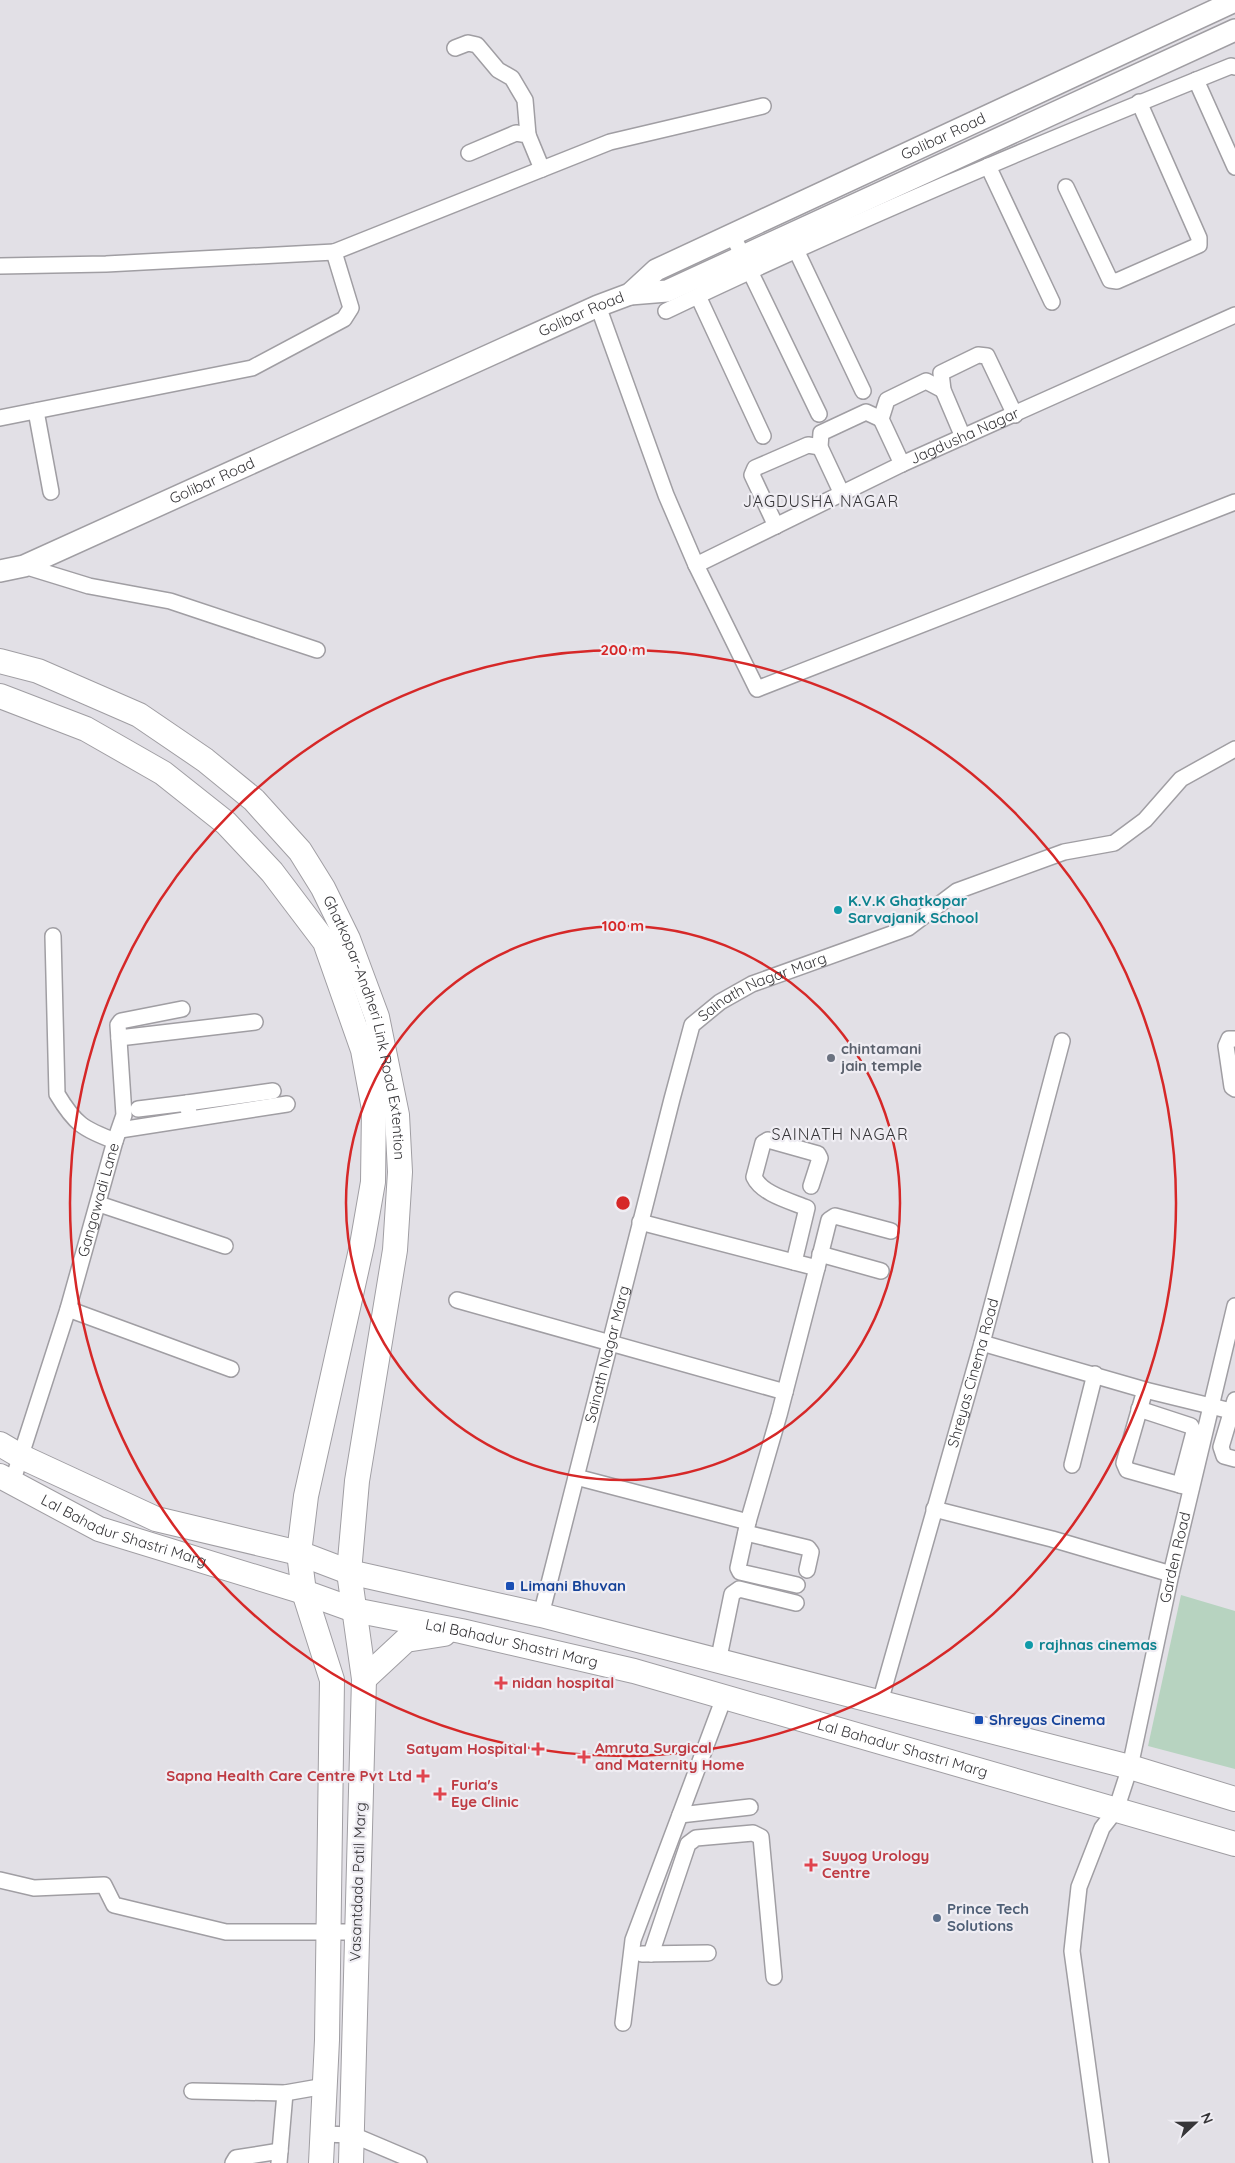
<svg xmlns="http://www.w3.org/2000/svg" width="1235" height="2163" font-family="Quicksand,sans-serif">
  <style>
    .green { fill: #b7d3c0 }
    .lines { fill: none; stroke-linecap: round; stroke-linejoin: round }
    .street-casing { stroke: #a09ea3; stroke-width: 18 }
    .secondary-casing { stroke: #a09ea3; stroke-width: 24 }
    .primary-casing { stroke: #a09ea3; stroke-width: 26 }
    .street { stroke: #fff; stroke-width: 15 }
    .secondary { stroke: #fff; stroke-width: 21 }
    .primary { stroke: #fff; stroke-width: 24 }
    .ring { fill: none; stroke: #d62828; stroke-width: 2.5 }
    .culture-dot { fill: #0f9aa8; stroke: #efedf3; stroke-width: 2 }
    .worship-dot { fill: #6b7280; stroke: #efedf3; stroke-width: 2 }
    .transit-dot { fill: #1a4fb4; stroke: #efedf3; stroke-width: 2 }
    .health-dot { fill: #e0444e; stroke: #efedf3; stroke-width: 2 }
    .service-dot { fill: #5c6f8a; stroke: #efedf3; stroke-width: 2 }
    .labels { text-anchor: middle; stroke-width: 4.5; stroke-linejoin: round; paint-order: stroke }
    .street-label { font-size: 15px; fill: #373639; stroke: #efedf3 }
    .culture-label { font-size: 15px; font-weight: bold; fill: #0d838f; stroke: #efedf3; text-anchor: start }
    .worship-label { font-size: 15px; font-weight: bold; fill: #5b616d; stroke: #efedf3; text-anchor: start }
    .transit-label { font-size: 15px; font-weight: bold; fill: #164399; stroke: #efedf3; text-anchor: start }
    .health-label { font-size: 15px; font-weight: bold; fill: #be3a42; stroke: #efedf3; text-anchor: start }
    .service-label { font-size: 15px; font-weight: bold; fill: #4e5e75; stroke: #efedf3; text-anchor: start }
    .neighbourhood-label { font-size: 16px; letter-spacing: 1px; fill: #373639; stroke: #efedf3 }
    .centre { fill: #d62828; stroke: #efedf3; stroke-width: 2.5 }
    .ring-label { font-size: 15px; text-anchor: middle; font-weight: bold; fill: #d62828; stroke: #efedf3; stroke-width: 4.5; stroke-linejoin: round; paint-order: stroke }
  </style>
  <rect width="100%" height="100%" fill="#e2e0e6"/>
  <path class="green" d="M1181,1595l54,16v158l-87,-23z"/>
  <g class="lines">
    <g class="street-casing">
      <g id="street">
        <path d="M455,48l13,-5 9,2 21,25 14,8 13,22 3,35"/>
        <path d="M1196,80l39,87"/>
        <path d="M469,153l47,-20 12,2 14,34"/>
        <path d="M988,166l64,136"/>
        <path d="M1066,187l44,93 7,1 82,-36v-7l-60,-136"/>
        <path d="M733,236l86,178"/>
        <path d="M796,250l67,141"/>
        <path d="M0,266l106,-2 228,-12"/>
        <path d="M698,296l65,140"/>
        <path d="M598,306l68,189 30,70 61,124 478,-187"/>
        <path d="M666,311c185,-89 374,-168 565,-245l4,1"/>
        <path d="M36,411l15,81"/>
        <path d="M0,418l252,-50 92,-49 7,-11 -17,-56 276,-110 153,-36"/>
        <path d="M963,437l-20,-47 -2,-17 37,-18 9,1 28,59"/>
        <path d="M902,464l-21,-45 6,-19 39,-19 17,9"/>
        <path d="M842,494l-22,-47 1,-14 45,-21 15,7"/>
        <path d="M776,526l-24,-51 3,-7 53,-23 12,2"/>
        <path id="s1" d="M696,565l206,-101 333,-149"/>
        <path d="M24,566l65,20 81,15 147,49"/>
        <path d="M119,1038l136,-16"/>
        <path d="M1235,1039h-6l-3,7 6,41 3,2"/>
        <path d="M187,1103l86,-12"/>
        <path d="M138,1109l49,-6 2,10"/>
        <path d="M120,1130l167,-26"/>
        <path d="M115,1141l9,-26 -6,-90 3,-4 61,-12"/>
        <path d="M99,1204l126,42"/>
        <path d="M820,1254l61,17"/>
        <path d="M794,1262l13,-54c-17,-7 -45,-14 -53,-31l9,-34 5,-3 50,14 2,4 -9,28"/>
        <path d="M817,1268l12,-48 6,-4 56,15"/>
        <path d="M457,1300l328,92"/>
        <path d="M68,1309l163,60"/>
        <path d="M982,1343l163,47 90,22"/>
        <path d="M1145,1390l-21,73 3,7 64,18"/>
        <path d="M1235,1400l-14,47 3,9 11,3"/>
        <path d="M1139,1409l52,17 3,6 -14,53"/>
        <path d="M1072,1465l23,-91"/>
        <path d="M576,1477l172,45 31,-107 38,-147 -177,-46"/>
        <path id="s2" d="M12,1483l56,-174 47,-168c-32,-12 -40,-17 -58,-47l-4,-158"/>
        <path d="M934,1509l118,30 119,35"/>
        <path d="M748,1522l-10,46 2,4 57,13"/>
        <path d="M746,1533l62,15 3,4 -4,18"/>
        <path id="s3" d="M541,1615l131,-516 20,-74 28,-23 32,-18 156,-56 49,-37 107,-39 50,-9 31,-23 36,-41 54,-30"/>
        <path d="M718,1662l14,-68 7,-5 57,14"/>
        <path id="s4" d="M880,1702l102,-359 80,-302"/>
        <path d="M680,1815l70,-8"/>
        <path d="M0,1880l34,8 70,-3 10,20 112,27h130"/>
        <path d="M642,1954l66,-1"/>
        <path d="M651,1954l37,-110 8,-6 57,-5 8,4 13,140"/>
        <path d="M623,2023l10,-83 92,-245"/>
        <path d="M192,2091l93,2 40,-7"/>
        <path d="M322,2134l31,1 66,28"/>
        <path d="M233,2163l3,-5 44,-7"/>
        <path d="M279,2163l6,-70"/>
        <path id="s5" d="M1101,2163l-29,-212 7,-64 23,-59 14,-18 14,-43 41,-193 64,-268"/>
      </g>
    </g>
    <g class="secondary-casing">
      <g id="secondary">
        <path d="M630,294l37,-3 568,-261"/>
        <path id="s6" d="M0,571l24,-5 574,-260 32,-12 26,-24 579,-269"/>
      </g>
    </g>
    <g class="primary-casing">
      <g id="primary">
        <path id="s7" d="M0,661l38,10 101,44 66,45 49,40 46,51 23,37 25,51 29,78 20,98 3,57 -5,78 -38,231 -8,91 15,107 -13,484"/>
        <path d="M0,696l86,33 77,44 63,50 46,49 53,70 38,108 11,59 -1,73 -11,63 -56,251 -7,57 5,39 28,88 -5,360 -6,123"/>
        <path d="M0,1444l22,13 134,62 143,34 50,19 192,43 589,152 105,32"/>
        <path id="s8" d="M0,1476l99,53 205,63 50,18 107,21 173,40 601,173"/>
        <path d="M364,1679l42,-39 38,-6"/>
      </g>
    </g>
    <use href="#street" class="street"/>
    <use href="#secondary" class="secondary"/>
    <use href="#primary" class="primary"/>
  </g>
  <g class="ring">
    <circle cx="623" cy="1203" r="277"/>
    <circle cx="623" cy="1203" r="553"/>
  </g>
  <g class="culture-dot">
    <circle cx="838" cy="910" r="5"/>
    <circle cx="1029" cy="1645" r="5"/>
  </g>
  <circle class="worship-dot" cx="831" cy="1058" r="5"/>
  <g class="transit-dot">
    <rect x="505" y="1581" width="10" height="10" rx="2.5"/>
    <rect x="974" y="1715" width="10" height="10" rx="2.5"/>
  </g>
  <g class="health-dot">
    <path d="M498.5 1675.5h5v5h5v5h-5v5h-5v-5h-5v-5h5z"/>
    <path d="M535.5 1741.5h5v5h5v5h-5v5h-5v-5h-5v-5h5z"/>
    <path d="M581.5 1749.5h5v5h5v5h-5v5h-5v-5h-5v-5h5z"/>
    <path d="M420.5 1768.5h5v5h5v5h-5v5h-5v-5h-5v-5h5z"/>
    <path d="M437.5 1786.5h5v5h5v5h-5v5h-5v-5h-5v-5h5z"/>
    <path d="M808.5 1857.5h5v5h5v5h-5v5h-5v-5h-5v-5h5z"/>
  </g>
  <circle class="service-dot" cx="937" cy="1918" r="5"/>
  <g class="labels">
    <g class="street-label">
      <text dy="5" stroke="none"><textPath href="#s6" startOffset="1041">Golibar Road</textPath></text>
      <text dy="5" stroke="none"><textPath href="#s6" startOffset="636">Golibar Road</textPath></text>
      <text dy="5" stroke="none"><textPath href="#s1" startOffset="298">Jagdusha Nagar</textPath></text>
      <text dy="5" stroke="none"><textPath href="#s6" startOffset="231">Golibar Road</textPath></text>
      <text dy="5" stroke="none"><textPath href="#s3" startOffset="690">Sainath Nagar Marg</textPath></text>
      <text dy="5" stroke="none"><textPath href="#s7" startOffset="552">Ghatkopar-Andheri Link Road Extention</textPath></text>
      <text dy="5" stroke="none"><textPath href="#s2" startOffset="296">Gangawadi Lane</textPath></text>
      <text dy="5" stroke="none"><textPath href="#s3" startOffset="269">Sainath Nagar Marg</textPath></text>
      <text dy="5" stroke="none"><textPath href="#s4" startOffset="342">Shreyas Cinema Road</textPath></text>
      <text dy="5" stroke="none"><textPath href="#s8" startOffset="136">Lal Bahadur Shastri Marg</textPath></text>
      <text dy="5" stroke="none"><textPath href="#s5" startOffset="624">Garden Road</textPath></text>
      <text dy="5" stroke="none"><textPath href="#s8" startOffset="541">Lal Bahadur Shastri Marg</textPath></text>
      <text dy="5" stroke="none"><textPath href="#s8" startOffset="946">Lal Bahadur Shastri Marg</textPath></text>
      <text transform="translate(358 1882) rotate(-88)" y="5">Vasantdada Patil Marg</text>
    </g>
    <g class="culture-label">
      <text x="848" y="906">K.V.K Ghatkopar<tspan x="848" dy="17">Sarvajanik School</tspan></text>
      <text x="1039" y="1650">rajhnas cinemas</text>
    </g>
    <g class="worship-label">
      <text x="841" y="1054">chintamani<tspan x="841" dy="17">jain temple</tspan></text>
    </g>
    <g class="transit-label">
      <text x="520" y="1591">Limani Bhuvan</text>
      <text x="989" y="1725">Shreyas Cinema</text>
    </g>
    <g class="health-label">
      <text x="512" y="1688">nidan hospital</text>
      <text x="595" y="1753">Amruta Surgical<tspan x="595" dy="17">and Maternity Home</tspan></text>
      <text x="527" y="1754" text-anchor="end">Satyam Hospital</text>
      <text x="412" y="1781" text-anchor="end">Sapna Health Care Centre Pvt Ltd</text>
      <text x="451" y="1790">Furia's<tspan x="451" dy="17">Eye Clinic</tspan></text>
      <text x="822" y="1861">Suyog Urology<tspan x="822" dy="17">Centre</tspan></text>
    </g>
    <g class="service-label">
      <text x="947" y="1914">Prince Tech<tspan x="947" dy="17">Solutions</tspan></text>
    </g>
    <g class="neighbourhood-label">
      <text x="821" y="507">JAGDUSHA NAGAR</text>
      <text x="840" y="1140">SAINATH NAGAR</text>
    </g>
  </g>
  <circle cx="623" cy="1203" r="8" class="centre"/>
  <g class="ring-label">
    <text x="623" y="655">200 m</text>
    <text x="623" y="931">100 m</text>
  </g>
  <g transform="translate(1195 2123) rotate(68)" stroke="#efedf3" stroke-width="4" paint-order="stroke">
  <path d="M0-4L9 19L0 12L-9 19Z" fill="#373639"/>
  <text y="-8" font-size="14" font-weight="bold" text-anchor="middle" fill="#373639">N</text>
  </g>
</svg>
